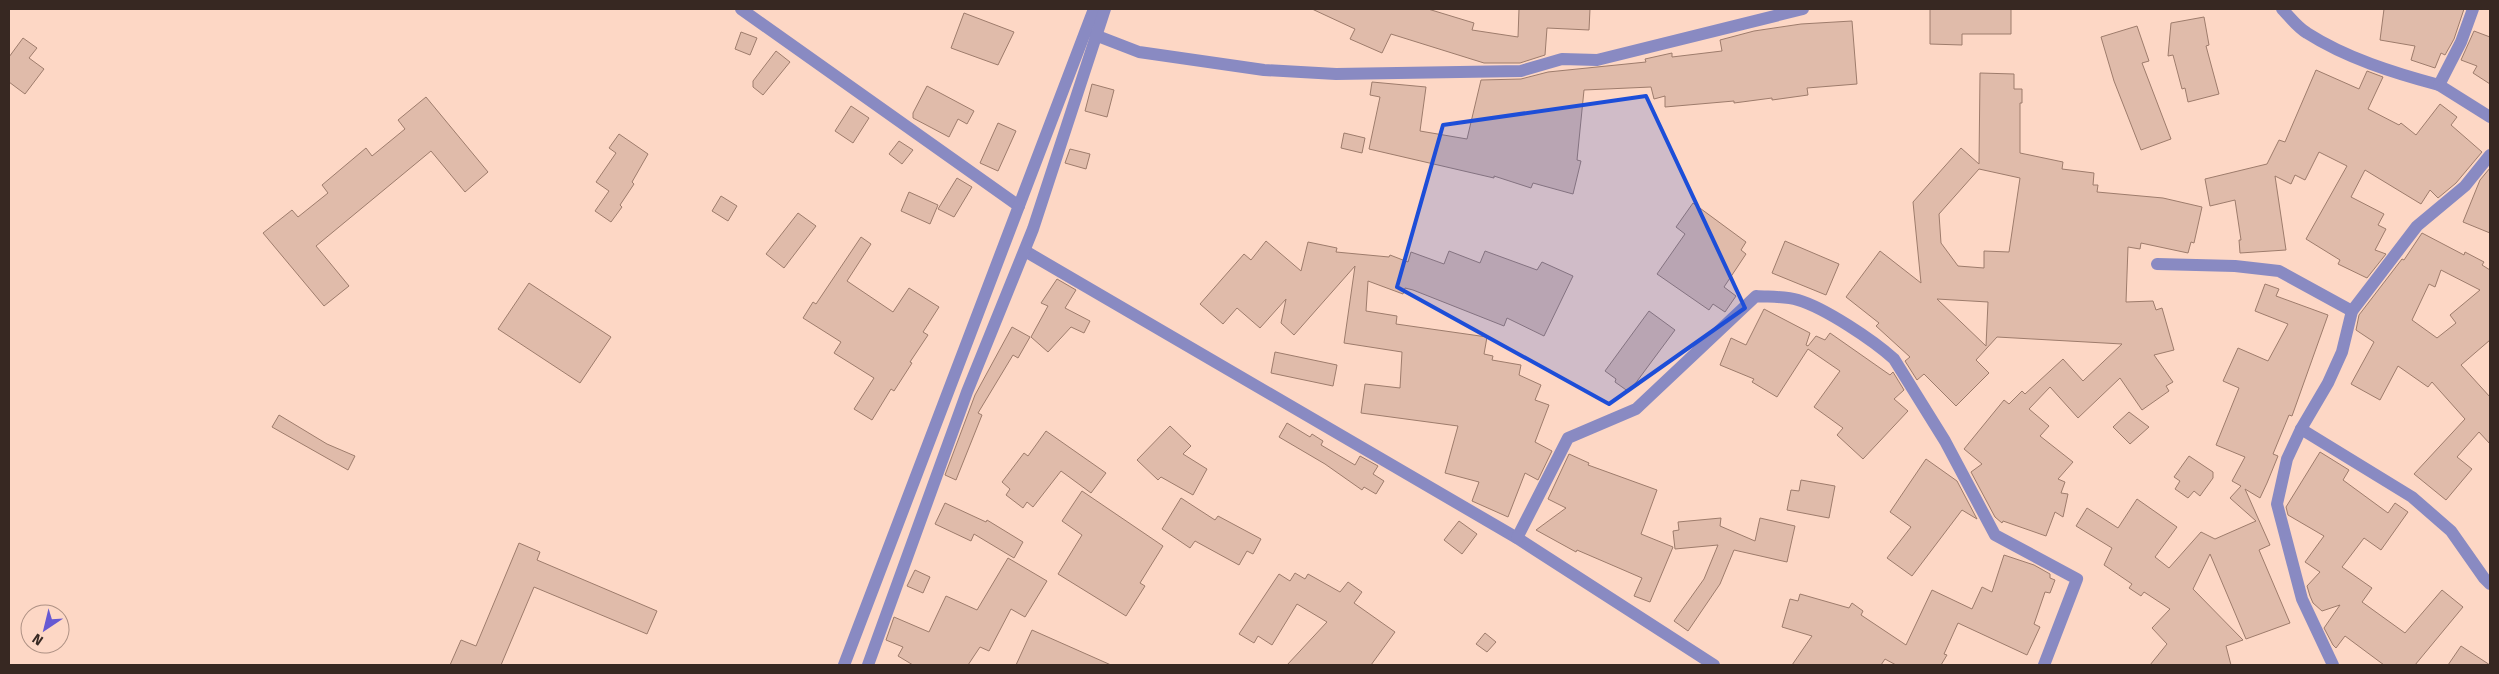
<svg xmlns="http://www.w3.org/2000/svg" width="2499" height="674" font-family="'Fira Sans',sans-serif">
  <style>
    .building { fill: #e0bbaa; stroke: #9e7c6c; fill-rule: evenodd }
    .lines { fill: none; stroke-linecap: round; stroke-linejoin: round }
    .minor { stroke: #898ac2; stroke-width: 12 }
    .marked { fill: #1d4ed8; fill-opacity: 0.2; stroke: #1d4ed8; stroke-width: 4; stroke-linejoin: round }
  </style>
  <rect width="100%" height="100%" fill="#fdd7c5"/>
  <g class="building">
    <path d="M1312,9h116l46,14 -2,7 46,7 1,-28h71l-1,21 -42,-2 -2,27 -25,8h-36l-93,-29 -9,19 -32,-14 5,-10z"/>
    <path d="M1930,9h81v25h-49v11l-32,-1z"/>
    <path d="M2384,9h80l-10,30 -9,16 -4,-2 -6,15 -24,-8 4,-14 -35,-6z"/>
    <path d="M964,13l50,19 -16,33 -47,-17z"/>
    <path d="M2204,17l5,28 -3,1 13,48 -31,8 -3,-14 -3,1 -9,-34 -5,1 3,-33z"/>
    <path d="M1852,21l5,63 -50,4 1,7 -36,5v-2l-38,5v-2l-69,6v-11l-11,3 -3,-12 -67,3 -7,70 4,1 -8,33 -40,-11 -2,5 -37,-12v2l-125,-29 11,-52 -10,-2 2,-13 54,5 -6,44 47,8 14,-59 40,-1 27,-7 98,-10 -1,-3 27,-6v4l50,-6 -2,-11 34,-9 47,-7z"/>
    <path d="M2137,26l12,35 -7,2 29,76 -30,11 -27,-69 -13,-44z"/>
    <path d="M2474,31l16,6v47l-17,-11 4,-7 -16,-6z"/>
    <path d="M741,32l16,6 -7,17 -15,-6z"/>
    <path d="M23,38l14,10 -8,10 15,11 -19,25 -16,-12v-25z"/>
    <path d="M776,51l14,11 -27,33 -10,-8v-6z"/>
    <path d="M2316,70l43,19 8,-18 16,6 -15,32 31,16 2,-2 15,12 24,-31 17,13 -6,8 31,27 -26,31 -18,15 -8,-8 -9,14 -56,-34 -14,27 33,17 -6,11 8,4 -11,21 11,4 -19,24 -29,-14 2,-4 -34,-21 41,-73 -28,-14 -14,28 -10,-5 -4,9 -16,-8 11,74 -46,3 -1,-13h2l-6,-40 -25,6 -5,-27 62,-15 12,-24 6,2z"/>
    <path d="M1980,73l34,1v15h8v14h-2v50l43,9 -1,7 32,4 -1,12h5l-1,7 66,6 39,9 -8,36 -3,-1 -3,11 -47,-10 -1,6 -12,-2 -2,55 27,-1 3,9 6,-2 12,42 -20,5 19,27 -7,4 3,5 -27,19 -22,-32 -42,40 -28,-31 -21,22 20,17 -9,10 33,26 -15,17 7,3 -4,11 7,1 -5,23 -8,-5 -9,24 -43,-15 -1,2 -7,-6 -24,-45 11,-8 -18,-15 40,-49 5,4 13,-13 3,3 38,-35 20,22 39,-37 -125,-7 -21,23 13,13 -33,33 -32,-32 -7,6 -12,-19 5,-4 -34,-31 3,-3 -33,-26 34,-46 41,32 -8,-81 48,-54 18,16zM1979,169l41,9 -11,74 -25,-1v17l-26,-2 -17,-23 -2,-29zM1937,299l51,3 -2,44z"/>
    <path d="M1092,84l22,6 -7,27 -22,-6z"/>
    <path d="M927,86l47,25 -7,13 -9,-5 -9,18 -36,-19v-5z"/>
    <path d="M426,97l62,75 -23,20 -34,-41 -115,95 33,40 -25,20 -61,-73 29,-23 6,7 30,-24 -6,-8 44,-37 6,8 33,-27 -7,-9z"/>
    <path d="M851,106l18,12 -16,25 -18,-12z"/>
    <path d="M998,123l18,8 -18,40 -18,-8z"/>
    <path d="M1344,133l21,5 -3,15 -21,-5z"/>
    <path d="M619,134l29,20 -16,28 2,2 -14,21 2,2 -11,15 -16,-11 14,-20 -13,-9 20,-29 -7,-5z"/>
    <path d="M899,141l14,9 -11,14 -13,-10z"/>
    <path d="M1070,149l20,5 -4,15 -21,-6z"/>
    <path d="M2490,168v65l-27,-11 17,-42z"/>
    <path d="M957,178l15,9 -18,30 -16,-8z"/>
    <path d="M909,192l29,13 -8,19 -29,-13z"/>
    <path d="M721,196l16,10 -9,15 -16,-10z"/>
    <path d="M1693,203l53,39 -5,8 5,4 -22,33 12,9 -11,16 -12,-8 -4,6 -52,-36 28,-40 -9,-7z"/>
    <path d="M798,213l18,13 -32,42 -18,-14z"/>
    <path d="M2422,233l42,22 1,-3 19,10 -2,3 8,5v70l-29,25 29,32v47l-11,-12 -22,25 15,12 -26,31 -32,-26 51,-55 -33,-37 -4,5 -30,-21 -18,34 -29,-16 23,-42 -18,-12 3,-15 43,-56 2,1zM2441,270l39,20 -30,25 6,8 -19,15 -25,-18 17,-36 6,3z"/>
    <path d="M861,237l10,7 -24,37 46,31 16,-24 30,19 -16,25 5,3 -18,27 2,1 -18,28 -3,-2 -19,31 -18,-11 20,-31 -40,-25 7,-11 -38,-24 10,-16 3,2z"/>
    <path d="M1266,241l35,30 7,-29 29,6 -1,4 53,5 1,-2 18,7 3,-10 33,12 5,-13 31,12 5,-12 52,19 5,-8 31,14 -29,60 -37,-18 -3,8 -91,-36 -8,-2 -2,6 -35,-13 -2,30 31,5 -1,8 91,13 -3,17 9,2 -1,4 29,5 -2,10 22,10 -6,15 14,5 -14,37 17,9 -14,29 -13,-7 -17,44 -36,-16 7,-19 -34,-9 13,-47 -97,-13 4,-29 35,4 2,-36 -58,-9 11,-77 -61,69 -13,-12 5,-24 -26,29 -23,-20 -14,16 -23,-20 44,-50 7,6z"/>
    <path d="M1785,241l54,23 -13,31 -54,-22z"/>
    <path d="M1057,279l19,11 -11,18 25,13 -6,12 -13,-6 -23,25 -17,-15 17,-31 -7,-3z"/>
    <path d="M529,283l82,54 -31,46 -82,-54z"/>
    <path d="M2265,284l14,5 -3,7 52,19 -36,101 -3,-1 -16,39 5,2 -11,27 -7,15 -15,-9 25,56 -11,5 31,73 -44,16 -36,-85 -17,35 50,51 -17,6 5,19h-81l17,-21 -15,-16 18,-19 -26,-17 -3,4 -12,-8 3,-4 -28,-19 8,-17 -36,-22 11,-18 31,20 19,-29 40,28 -22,30 14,11 32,-36 14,7 41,-18 -26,-23 11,-12 -9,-5 13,-24 -29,-12 23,-57 -16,-7 15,-33 30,13 20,-37 -33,-13z"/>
    <path d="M1764,309l46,24 -4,12 2,1 8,-10 9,4 5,-7 60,42 3,-3 11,18 -10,9 14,12 -45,48 -26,-24 6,-7 -29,-21 26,-36 -32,-22 -31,48 -25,-15 2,-3 -34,-14 11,-27 15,7z"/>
    <path d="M1649,311l26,19 -46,62 -14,-10 1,-3 -11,-8z"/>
    <path d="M1012,327l18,10 -12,21 -5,-3 -35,58 4,2 -26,65 -11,-5 30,-80z"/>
    <path d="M1275,352l62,13 -4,21 -62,-13z"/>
    <path d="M2129,412l20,15 -19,17 -17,-17z"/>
    <path d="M279,415l48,29 28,12 -7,14 -76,-43z"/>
    <path d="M1287,423l23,14 2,-3 11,7 -2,4 34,20 5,-9 18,10 -5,8 11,7 -8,13 -12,-7 -2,3 -37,-26 -46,-27z"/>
    <path d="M1170,426l21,20 -8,8 24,15 -14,26 -32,-18 -3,3 -21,-20z"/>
    <path d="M1046,431l60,42 -15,20 -30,-22 -28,36 -6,-5 -4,6 -17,-13 4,-6 -8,-7 22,-29 4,3z"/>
    <path d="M2320,452l29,18 -6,10 45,33 7,-10 13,9 -27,38 -17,-12 -22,29 30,21 -10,14 43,31 37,-43 21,17 -48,58h-31l-39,-29 -9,12 -3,-3 -9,-17 16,-23 -18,6 -9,-8 -3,-7 -3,-10 13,-14 -15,-10 19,-26 -36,-21 -2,-8z"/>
    <path d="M1569,454l20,9 -1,2 69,25 -16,44 32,13 -23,55 -16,-6 8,-18 -65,-28 -1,2 -40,-22 30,-22 -18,-9z"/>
    <path d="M2189,456l24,16v6l-13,18 -6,-5 -6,7 -13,-9 5,-8 -6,-4z"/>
    <path d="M1926,459l31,22 20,38 -15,-9 -50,66 -25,-18 24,-31 -21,-15z"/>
    <path d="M1801,480l34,6 -6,32 -42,-8 4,-20 8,1z"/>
    <path d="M1082,491l81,55 -23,37 5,3 -19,30 -68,-42 24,-39 -20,-14z"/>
    <path d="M1181,498l34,22 3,-4 43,23 -8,15 -6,-3 -8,14 -44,-24 -5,7 -28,-19z"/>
    <path d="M945,503l41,19 1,-2 36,22 -9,16 -40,-24 -3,7 -36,-17z"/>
    <path d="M1721,518l-1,8 35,15 5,-23 35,8 -8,36 -53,-12 -14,34 -32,47 -14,-10 30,-42 14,-34 -43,4 -2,-18 6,-1 -1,-8z"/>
    <path d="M1459,521l18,13 -15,20 -18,-14z"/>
    <path d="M519,543l21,9 -3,8 120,51 -10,23 -113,-47 -33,78h-51l11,-25 15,6z"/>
    <path d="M2004,555l30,10 16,9v4l5,2 -5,13 -5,-1 -11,32 6,3 -13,28 -69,-32 -14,31 3,1 -6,10h-45l-11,-6 -4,6h-89l20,-29 -30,-9 8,-28 8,2 2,-7 49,14 3,-5 11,8 -2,4 45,30 26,-55 40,19 10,-22 10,5z"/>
    <path d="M1008,558l39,23 -22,36 -14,-8 -22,42 -9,-4 -12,18h-55l-15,-9 5,-9 -17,-7 8,-23 35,15 17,-36 31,14z"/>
    <path d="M915,570l15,7 -7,16 -16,-7z"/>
    <path d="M1295,573l10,6 3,-5 32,18 8,-10 14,10 -8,11 41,29 -24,33h-84l40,-43 -30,-18 -25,41 -14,-9 -4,7 -15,-9 40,-60 11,7z"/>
    <path d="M1032,630l79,35h-95z"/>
    <path d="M1485,633l11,9 -9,10 -11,-8z"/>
    <path d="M2461,646l29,19h-42z"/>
  </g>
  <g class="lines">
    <g class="minor">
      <path d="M741,9l278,197"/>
      <path d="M2282,9c8,8 15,18 25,24 39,25 87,40 132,52"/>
      <path d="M2473,9l-12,33 -22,43 51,32"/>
      <path d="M1095,35l44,17 125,18 72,4 185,-3 41,-12 35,1 206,-51"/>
      <path d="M1025,251l492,287 197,127"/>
      <path d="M2157,264l78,2 44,5 73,40"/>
      <path d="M2301,429l111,68 39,34 33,47 6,6"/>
      <path d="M1517,538l51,-100 68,-29 120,-113c13,1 29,0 42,4 27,8 75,40 96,59l51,82 50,94 82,44 -33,86"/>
      <path d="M844,665l250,-656"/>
      <path d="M868,665l99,-273 66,-163 72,-220"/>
      <path d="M2333,665l-31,-66 -25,-95 10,-45 14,-30 27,-46 14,-31 10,-41 65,-85 48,-40 25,-31"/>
    </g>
  </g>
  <path class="marked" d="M1646,96l99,212 -136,96 -212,-117 46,-162z"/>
  <rect width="2499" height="674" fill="none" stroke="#372822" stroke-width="20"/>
  <g transform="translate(45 629) rotate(215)"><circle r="24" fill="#fdd7c5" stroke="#ae9184"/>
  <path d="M0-4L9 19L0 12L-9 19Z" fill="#6659d3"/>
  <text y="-8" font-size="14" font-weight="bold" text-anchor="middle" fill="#372822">N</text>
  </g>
</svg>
